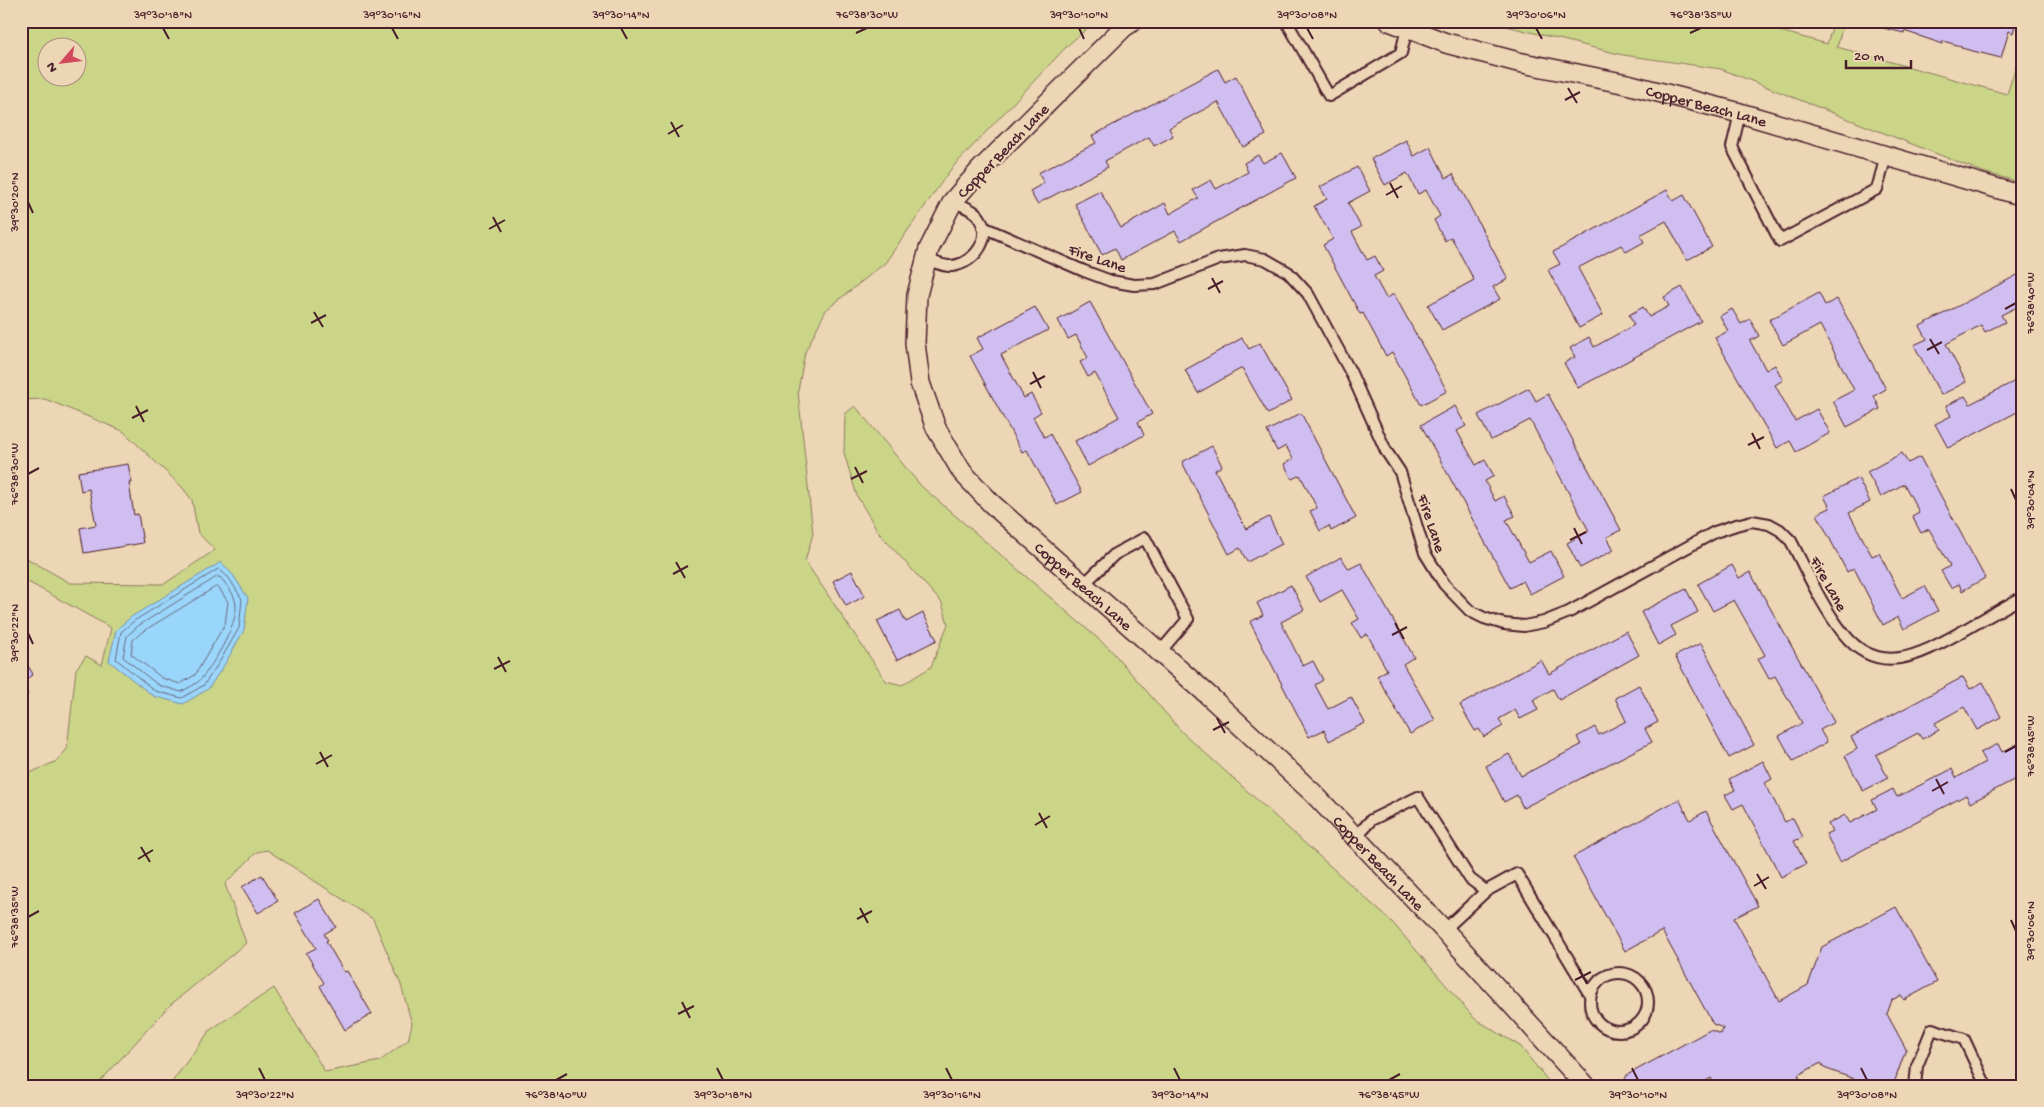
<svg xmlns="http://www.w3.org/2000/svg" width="2044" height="1107" font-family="'Gochi Hand',sans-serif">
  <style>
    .green { fill: #cad588; stroke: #8a7a5a; fill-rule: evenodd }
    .water { fill: #9ad6fb; stroke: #7a8da8 }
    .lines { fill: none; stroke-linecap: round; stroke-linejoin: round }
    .shore { stroke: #6a687e; stroke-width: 1 }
    .building { fill: #cfbeef; stroke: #4a1f2b }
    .service-casing { stroke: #4a1f2b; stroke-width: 14 }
    .minor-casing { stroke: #4a1f2b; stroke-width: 22 }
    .service { stroke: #edd6b6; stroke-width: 10 }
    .minor { stroke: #edd6b6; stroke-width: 19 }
    .ticks { fill: none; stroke: #4a1f2b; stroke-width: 2 }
    .labels { text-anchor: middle; stroke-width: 4.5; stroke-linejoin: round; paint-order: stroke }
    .street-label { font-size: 16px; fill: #4a1f2b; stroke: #edd6b6 }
    .neatline { fill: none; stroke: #4a1f2b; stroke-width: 2 }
    .ticks-label { font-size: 12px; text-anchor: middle; fill: #4a1f2b }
  </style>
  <rect width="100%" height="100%" fill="#edd6b6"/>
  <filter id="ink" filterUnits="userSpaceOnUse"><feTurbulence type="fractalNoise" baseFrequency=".02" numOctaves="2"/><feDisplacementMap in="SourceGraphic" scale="10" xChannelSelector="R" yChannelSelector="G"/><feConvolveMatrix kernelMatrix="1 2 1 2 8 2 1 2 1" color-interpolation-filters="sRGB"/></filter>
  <g filter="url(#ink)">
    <g class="green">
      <path d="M21,21h1075l-27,23 -118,125 -66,94 -59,47 -21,42 -7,39 15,143 -8,27 81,120 16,4 29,-18 17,-43 -6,-21 -63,-70 -22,-37 -13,-43 1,-39 10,-8 66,80 189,163 72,83 210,190 83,97 45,27 32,40h-1383l41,-56 64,-42 51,84 55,-11 28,-21 4,-16 -11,-39 -28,-66 -106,-69 -10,2 -32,32 21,59 -77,63 -73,80h-69l-6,-4v-305l36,-16 10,-12 9,-80 10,-13 16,9 9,-37 -90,-50v-23l49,28 94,1 51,-34 -17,-17 -6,-33 -10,-13 -59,-56 -78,-32 -24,1zM48,48h30v30h-30z"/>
      <path d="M1486,21h259l82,23 7,-23h10l-7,26 170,47 16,-50v139l-40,-11 -262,-103 -98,-14z"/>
    </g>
    <path class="water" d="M221,562l12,13 15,23 -4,32 -19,34 -17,25 -25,15 -30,-8 -44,-35 7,-31 15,-13z"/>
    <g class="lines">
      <g class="shore">
        <path d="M219,569l10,9 13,21 -3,29 -19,33 -16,24 -22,13 -27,-7 -39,-32 5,-27 13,-11z"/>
        <path d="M217,577h3c5,6 13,15 15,23 7,19 -22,65 -34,79 -5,6 -14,9 -20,13l-23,-7 -35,-28 4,-21 11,-10z"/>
        <path d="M216,587l3,1 9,14 -3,22 -30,51 -15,9 -18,-6 -31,-24 2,-14 9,-8z"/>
      </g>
    </g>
    <g class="building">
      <path d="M1869,21h147l-3,12 -4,-2 -8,27 -40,-10v-2l-18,-5v3l-39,-13v2l-21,-5 1,-3z"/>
      <path d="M1218,69l7,13 11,-6 30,59 -23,12 -25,-45 -49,26 4,8 -19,10 -5,-9 -44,24 3,6 -71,37 -7,-13 14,-8 -6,-10 58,-30 -4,-7z"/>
      <path d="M1406,140l8,16 16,-9 16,31 7,-4 55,105 -15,8 7,12 -58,31 -14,-25 46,-25 -23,-43 -6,4 -11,-21 6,-4 -14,-26 -8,4 -11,-21 -22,12 -14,-26z"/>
      <path d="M1282,153l14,25 -115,63 -6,-10 -54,29 -6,-12 -13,7 -27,-51 25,-13 21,37 44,-25 5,11 28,-16 -5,-8 18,-10 5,9 32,-17 -4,-9 14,-8 5,8z"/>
      <path d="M1357,167l13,24 -22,12 13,24 -9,5 15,28 8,-4 8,15 -9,5 12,22 8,-4 53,97 -26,14 -29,-53 -6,4 -23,-43 -3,1 -37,-69 10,-6 -19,-33 13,-7 -7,-12z"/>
      <path d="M1667,190l6,11 11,-6 28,52 -25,13 -21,-39 -26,14 4,7 -18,10 -5,-7 -43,23 25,47 -24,13 -31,-58 12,-6 -7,-12z"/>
      <path d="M2023,272v32l-22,11 4,7 -20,10 -4,-7 -35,19 20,38 -25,13 -27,-50 13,-6 -7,-13z"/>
      <path d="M1682,287l19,34 -123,67 -14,-25 11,-6 -5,-9 19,-11 5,10 40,-22 -5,-10 14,-8 6,10 20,-11 -5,-9z"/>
      <path d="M1819,293l6,12 12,-6 49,90 -12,7 6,13 -33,18 -14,-26 21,-11 -34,-65 -37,20 -14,-25z"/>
      <path d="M1090,302l62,112 -14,8 6,13 -56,31 -13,-25 44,-24 -24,-44 -7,4 -8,-15 8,-4 -12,-23 -8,4 -10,-19z"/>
      <path d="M1035,307l13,23 -47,25 23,43 7,-4 10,18 -8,5 11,20 6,-3 32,58 -25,13 -30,-55 -5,2 -52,-96 13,-7 -6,-11z"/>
      <path d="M1732,309l9,15 9,-5 9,17 -9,5 16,29 9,-5 8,15 -8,5 20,36 22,-12 13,24 -34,19 -6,-11 -13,7 -62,-110 13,-7 -8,-15z"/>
      <path d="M1242,338l7,11 11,-6 32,57 -24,14 -26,-46 -44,25 -13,-23z"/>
      <path d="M2023,377v32l-75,39 -13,-24 16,-8 -5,-10 19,-10 5,8z"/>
      <path d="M1529,388l7,13 12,-7 73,136 -14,7 7,13 -34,18 -13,-25 22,-12 -59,-111 -39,20 -13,-25z"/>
      <path d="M1455,406l11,20 -9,5 19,34 9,-5 9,16 -9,5 10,20 9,-5 11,20 -9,4 23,42 22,-11 13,25 -34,18 -7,-13 -13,7 -89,-163z"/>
      <path d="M1301,413l55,105 -25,13 -2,-5 -9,5 -10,-20 7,-3 -17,-33 -8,4 -8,-15 9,-5 -7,-13 -9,5 -10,-20z"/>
      <path d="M1212,446l10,20 -7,4 31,59 23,-12 13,27 -35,18 -7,-14 -11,6 -47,-92z"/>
      <path d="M1902,453l6,10 12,-6 65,121 -23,13 -3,-7 -8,4 -10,-17 9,-5 -21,-37 -8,4 -9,-17 7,-4 -15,-28 -23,13 -14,-25z"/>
      <path d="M128,464l4,19h-3l5,32 4,-1 5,29 -59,10 -4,-25 16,-3 -7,-36 -8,2 -3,-19z"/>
      <path d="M1858,478l12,24 -21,11 23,43 7,-3 23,45 23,-12 13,25 -34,18 -6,-12 -15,8 -29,-57 -7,4 -30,-58 13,-6 -6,-12z"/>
      <path d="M1341,557l8,12 12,-6 53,94 -11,7 32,56 -25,14 -33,-58 10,-6 -20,-36 -6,4 -9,-15 7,-4 -17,-29 -22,12 -14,-25z"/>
      <path d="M1732,565l7,13 11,-6 84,150 -14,8 7,12 -34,19 -14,-25 23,-13 -27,-47 -6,3 -11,-20 7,-4 -31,-55 -21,11 -15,-27z"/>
      <path d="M852,571l13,25 -19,10 -13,-25z"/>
      <path d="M1291,585l13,25 -23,12 22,44 10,-5 10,19 -8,5 13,24 23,-12 14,26 -36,18 -5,-11 -15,7 -59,-115 13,-7 -6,-12z"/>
      <path d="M1686,589l12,23 -27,14 5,9 -18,10 -17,-33z"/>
      <path d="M900,610l6,12 17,-9 14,27 -40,20 -20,-39z"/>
      <path d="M1626,631l13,24 -80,45 -6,-11 -20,11 5,10 -18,9 -5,-9 -16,9 4,7 -19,11 -5,-8 -4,2 -15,-26 81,-45 8,14z"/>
      <path d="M1701,643l53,102 -25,13 -54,-102z"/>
      <path d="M21,655l12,19 -12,10z"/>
      <path d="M1963,677l7,12 13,-7 18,35 -24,13 -13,-23 -29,16 4,7 -17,9 -4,-6 -42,22 12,23 -25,13 -18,-35 12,-7 -6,-12z"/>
      <path d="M21,684l7,10 -7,4z"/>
      <path d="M1639,685l19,37 -13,7 7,13 -129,66 -6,-13 -13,7 -18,-36 23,-12 12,22 60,-31 -4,-8 18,-10 4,8 27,-14 -11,-23z"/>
      <path d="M2023,741v34l-53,28 -4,-8 -126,67 -14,-28 6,-3 -4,-7 17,-9 5,8 27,-14 -5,-9 21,-11 4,8 55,-28 4,9 29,-16 -5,-9 18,-9 4,8z"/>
      <path d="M1763,761l9,18 -7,4 20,39 8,-4 10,19 -9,4 12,23 -25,13 -38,-73 -10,5 -8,-14 10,-5 -6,-11z"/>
      <path d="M1679,799l11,21 16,-9 52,95 -24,12 45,83 29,-16 14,-38 74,-40 41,75 -33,18 -3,-5 -9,5 -5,14 19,35 -13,37h-20l-49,-18 -3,-5 -23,12 6,11h-89l-4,-8 -14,8h-75l5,-11 83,-45 11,4 2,-6 -10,-4 -51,-93 -37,20 -52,-94z"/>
      <path d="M262,875l16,26 -20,12 -16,-26z"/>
      <path d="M319,899l17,28 -12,7 4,6 -2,1 18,31 3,-1 25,43 -27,16 -25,-44 4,-3 -18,-30 10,-5 -21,-35z"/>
    </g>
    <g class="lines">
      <g class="service-casing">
        <g id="service">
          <path d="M1289,21l-1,3 41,72 72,-43 6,-25"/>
          <path d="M1740,113l-8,34 48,94 97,-52 9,-33"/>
          <path d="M983,227l101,44 27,10 23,4 21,-1 64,-25 26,-4 20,4 23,13 20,22 43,79 35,78 14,21 25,81 19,31 26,27 14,7 20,6 20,2 20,-4 25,-10 146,-80 21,-7 16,-4 17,3 11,6 11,11c16,31 31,66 53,93 36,45 79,19 119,-3 20,-12 40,-23 60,-34"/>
          <path d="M926,259c9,3 17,8 26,7 24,-3 43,-31 25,-52 -5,-5 -17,-9 -24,-13"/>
          <path d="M1084,584l31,-30 30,-16 43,81 -28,33"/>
          <path d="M1355,838l16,-18 47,-23 52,82 16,12 -42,39"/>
          <path d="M1486,891l31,-17 73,121"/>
          <circle cx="1619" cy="1002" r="29"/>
          <path d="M1915,1086l2,-20 15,-37 32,10 22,47"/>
        </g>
      </g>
      <g class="minor-casing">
        <g id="minor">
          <path id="s1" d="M1133,21l-9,6 -144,143 -27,31 -24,48 -12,46 -2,48 5,40 16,45 26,44 30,32 216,191 105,98 131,137 142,156"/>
          <path id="s2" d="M1389,21l57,22 72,19 109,22 113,29 283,83"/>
        </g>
      </g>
      <use href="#service" class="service"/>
      <use href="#minor" class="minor"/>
    </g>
  </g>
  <path class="ticks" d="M163,28l6,11M392,28l6,11M621,28l6,11M1079,28l5,11M1307,28l6,11M1536,28l6,11M856,33l11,-5M1690,33l11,-5M1568,88l9,15M1565,100l15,-8M671,122l8,15M668,134l15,-9M1390,183l8,15M1386,195l16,-9M28,202l5,11M493,217l8,15M489,229l16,-9M1212,278l8,15M1208,289l15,-8M2005,309l11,-6M314,312l9,15M311,323l15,-8M1930,339l9,15M1927,350l15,-8M1033,372l8,16M1030,384l15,-8M136,406l8,16M132,418l16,-8M1752,433l8,16M1748,445l16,-8M855,467l8,16M28,474l11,-6M851,479l16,-8M2011,489l5,11M1574,528l8,16M1570,540l16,-8M676,562l9,16M673,574l15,-8M1395,623l9,16M28,633l5,11M1392,635l15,-8M498,657l8,15M494,669l16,-8M1217,718l8,15M1213,730l16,-8M320,752l8,15M2005,752l11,-6M316,764l16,-9M1936,779l8,15M1932,791l16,-9M1039,813l8,15M1035,825l15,-9M141,847l9,15M138,859l15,-9M1757,874l9,15M1754,886l15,-9M860,908l8,15M28,917l11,-6M857,919l15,-8M2011,920l5,11M1579,969l8,15M1575,980l16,-8M682,1002l8,16M678,1014l16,-8M259,1068l6,12M717,1068l6,12M946,1068l6,12M1174,1068l6,12M1632,1068l6,12M1861,1068l6,12M556,1080l11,-6M1389,1080l11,-6"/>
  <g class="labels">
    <g class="street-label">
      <text dy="6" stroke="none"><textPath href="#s2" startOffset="329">Copper Beach Lane</textPath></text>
      <text transform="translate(1002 150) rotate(-46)" y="6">Copper Beach Lane</text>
      <text transform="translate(1098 257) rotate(19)" y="6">Fire Lane</text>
      <text transform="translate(1433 523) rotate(72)" y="6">Fire Lane</text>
      <text transform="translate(1830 583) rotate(61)" y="6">Fire Lane</text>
      <text dy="6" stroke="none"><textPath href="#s1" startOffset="710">Copper Beach Lane</textPath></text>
      <text dy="6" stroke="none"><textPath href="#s1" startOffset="1115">Copper Beach Lane</textPath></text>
    </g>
  </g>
  <rect width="2044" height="1107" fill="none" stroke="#edd6b6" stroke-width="55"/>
  <g transform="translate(62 62) rotate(242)"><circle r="24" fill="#edd6b6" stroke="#ac8d7e"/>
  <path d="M0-4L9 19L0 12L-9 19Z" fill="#d1495b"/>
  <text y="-8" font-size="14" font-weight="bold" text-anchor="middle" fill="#4a1f2b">N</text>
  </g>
  <path d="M1846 60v8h65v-8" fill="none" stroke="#4a1f2b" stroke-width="2.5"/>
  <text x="1854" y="60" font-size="15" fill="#4a1f2b" stroke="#edd6b6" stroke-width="4" paint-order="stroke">20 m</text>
  <rect x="28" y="28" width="1988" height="1052" class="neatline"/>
  <g class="ticks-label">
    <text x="163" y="18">39°30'18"N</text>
    <text x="392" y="18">39°30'16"N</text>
    <text x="621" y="18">39°30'14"N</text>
    <text x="867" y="18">76°38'30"W</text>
    <text x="1079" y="18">39°30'10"N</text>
    <text x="1307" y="18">39°30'08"N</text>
    <text x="1536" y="18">39°30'06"N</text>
    <text x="1701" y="18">76°38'35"W</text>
    <text transform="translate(14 202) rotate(-90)" y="4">39°30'20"N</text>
    <text transform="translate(2030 303) rotate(-90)" y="4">76°38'40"W</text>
    <text transform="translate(14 474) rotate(-90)" y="4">76°38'30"W</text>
    <text transform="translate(2030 500) rotate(-90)" y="4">39°30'04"N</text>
    <text transform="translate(14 633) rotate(-90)" y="4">39°30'22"N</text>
    <text transform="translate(2030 746) rotate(-90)" y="4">76°38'45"W</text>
    <text transform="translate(14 917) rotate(-90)" y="4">76°38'35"W</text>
    <text transform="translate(2030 931) rotate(-90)" y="4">39°30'06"N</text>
    <text x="265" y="1098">39°30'22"N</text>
    <text x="556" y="1098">76°38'40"W</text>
    <text x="723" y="1098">39°30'18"N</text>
    <text x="952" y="1098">39°30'16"N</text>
    <text x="1180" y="1098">39°30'14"N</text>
    <text x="1389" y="1098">76°38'45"W</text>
    <text x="1638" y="1098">39°30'10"N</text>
    <text x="1867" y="1098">39°30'08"N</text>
  </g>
</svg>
